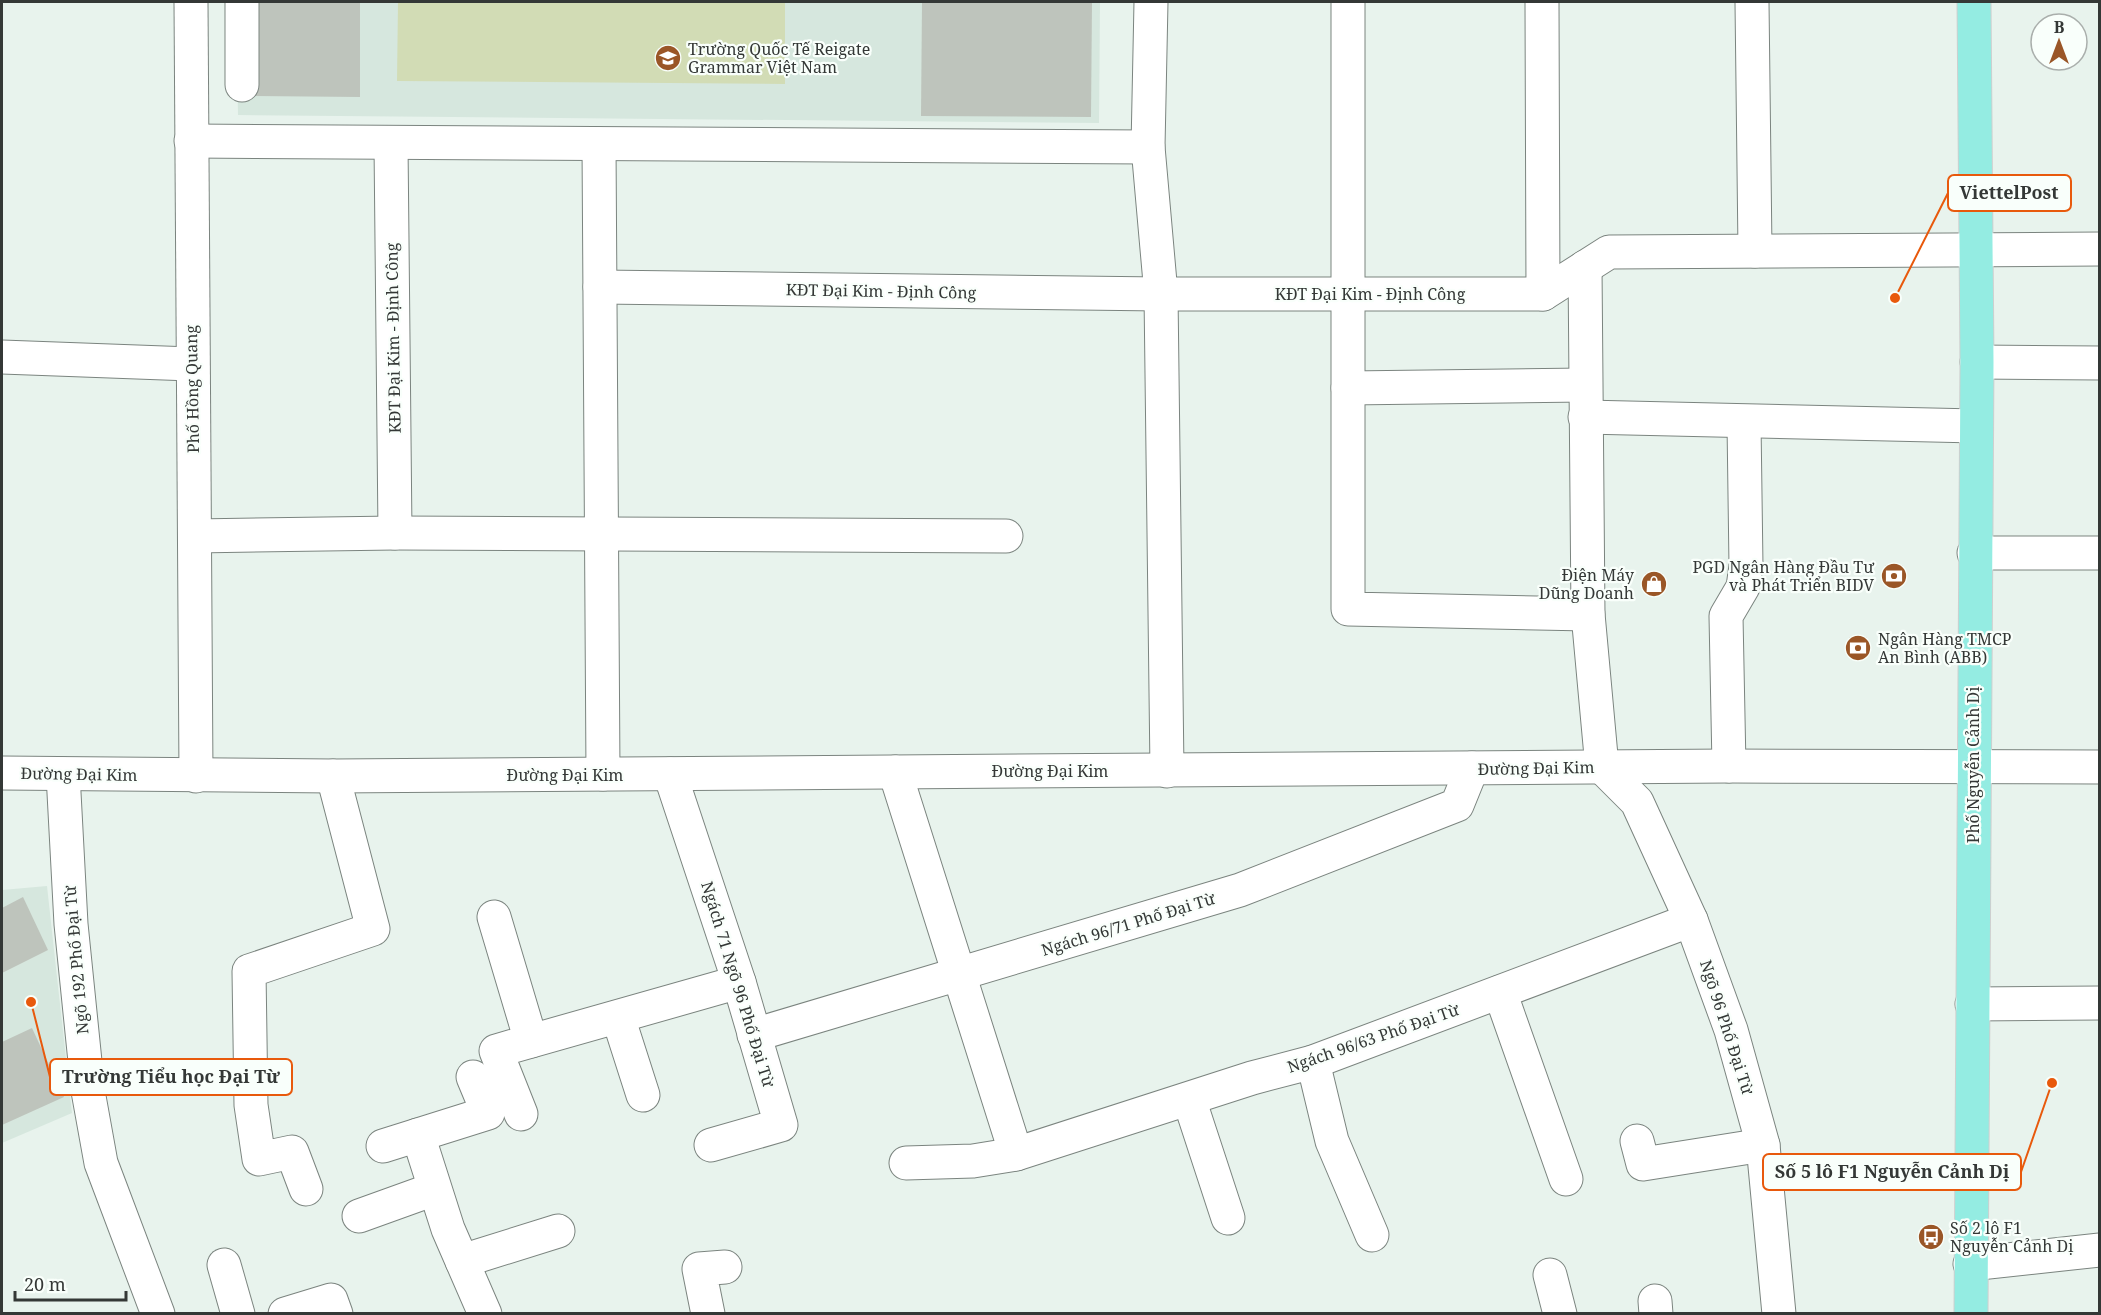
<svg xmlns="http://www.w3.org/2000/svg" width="2101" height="1315" font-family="'Noto Serif',serif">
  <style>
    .built { fill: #d6e7de }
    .pitch { fill: #d2dcb5 }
    .building { fill: #bec4bc }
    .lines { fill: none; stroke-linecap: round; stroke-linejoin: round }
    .minor-casing { stroke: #7b847f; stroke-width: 35 }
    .major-casing { stroke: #cecfcf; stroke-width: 35 }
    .minor { stroke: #fff; stroke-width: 33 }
    .major { stroke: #94ece2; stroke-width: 33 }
    .labels { text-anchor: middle; stroke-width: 4.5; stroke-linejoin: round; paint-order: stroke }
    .poi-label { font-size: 16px; fill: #343836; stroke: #f9fffb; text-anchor: start }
    .street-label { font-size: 16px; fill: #343836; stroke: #f9fffb }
    .leader { fill: none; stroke: #e8590c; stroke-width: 2 }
    .callout-dot { fill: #e8590c; stroke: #f9fffb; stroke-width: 2 }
    .callout { fill: #f9fffb; stroke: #e8590c; stroke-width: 2 }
    .callout-label { font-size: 18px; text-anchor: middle; font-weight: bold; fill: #343836 }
  </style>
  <rect width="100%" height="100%" fill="#e8f3ed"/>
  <g class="built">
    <path d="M236,2h864l-1,121 -861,-8z"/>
    <path d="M47,886l25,227 -70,30v-253z"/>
  </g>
  <path class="pitch" d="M398,2h387v82l-388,-3z"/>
  <g class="building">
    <path d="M244,2h116v95l-116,-1z"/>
    <path d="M922,2h170l-1,115 -170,-1z"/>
    <path d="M23,897l25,53 -46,23v-65z"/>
    <path d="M32,1028l32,69 -62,28v-83z"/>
  </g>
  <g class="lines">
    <g class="minor-casing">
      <g id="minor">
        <path d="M191,2l5,774"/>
        <path d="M242,2v83"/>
        <path d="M1151,2l-3,145 13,147 6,477"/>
        <path d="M1348,2v607l240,5"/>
        <path d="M1542,2l1,292"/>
        <path d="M1752,2l3,249"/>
        <path d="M191,141l957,6"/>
        <path d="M391,144l4,389"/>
        <path d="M599,144l4,630"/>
        <path d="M1585,267l3,347 14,153 35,35 54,118 40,110 32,115 16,169"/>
        <path d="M600,287l561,7h382l66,-42 491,-3"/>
        <path d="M2,357l189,7"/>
        <path d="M1977,362l123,1"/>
        <path d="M1348,388l237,-3"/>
        <path d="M1585,417l391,9"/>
        <path d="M195,536l200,-3 611,3"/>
        <path d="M1974,553h126"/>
        <path d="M1729,766l-3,-150 17,-29 3,-21 -2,-143"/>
        <path d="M895,772l121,382"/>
        <path d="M2,773l331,3 1396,-10 371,1"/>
        <path d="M63,774l8,150 17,167 13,72 57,151"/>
        <path d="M670,774l69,208 42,143 -70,20"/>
        <path d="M494,917l37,124"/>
        <path d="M1500,992l66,187"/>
        <path d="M1972,1004l128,-1"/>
        <path d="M618,1017l25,78"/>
        <path d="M754,1035l486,-145 217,-85 15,-37"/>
        <path d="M1313,1062l19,79 40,94"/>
        <path d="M1189,1099l39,119"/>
        <path d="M521,1114l-25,-63 243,-69"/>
        <path d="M418,1135l30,94 37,85"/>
        <path d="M1637,1141l6,23 120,-19"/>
        <path d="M383,1146l105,-33 -15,-36"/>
        <path d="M906,1163l67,-2 43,-7 236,-76 61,-16 378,-142"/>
        <path d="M306,1189l-14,-37 -33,7 -8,-54 -2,-134 124,-42 -40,-153"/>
        <path d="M359,1216l75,-27"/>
        <path d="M462,1261l96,-30"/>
        <path d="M1970,1264l130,-14"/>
        <path d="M224,1265l14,49"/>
        <path d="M1550,1275l10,39"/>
        <path d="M1655,1301l1,13"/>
        <path d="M285,1314l46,-14 5,14"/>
        <path d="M708,1314l-9,-45 26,-2"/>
      </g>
    </g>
    <g class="major-casing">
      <path id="major" d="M1971,1314l6,-952 -3,-360"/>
    </g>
    <use href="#minor" class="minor"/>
    <use href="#major" class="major"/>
  </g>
  <defs>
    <g id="school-disc" transform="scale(1.35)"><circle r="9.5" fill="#9a5627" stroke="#f9fffb"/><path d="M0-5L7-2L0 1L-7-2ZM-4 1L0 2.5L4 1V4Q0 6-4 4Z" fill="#fff"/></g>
    <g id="bank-disc" transform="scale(1.35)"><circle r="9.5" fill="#9a5627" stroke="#f9fffb"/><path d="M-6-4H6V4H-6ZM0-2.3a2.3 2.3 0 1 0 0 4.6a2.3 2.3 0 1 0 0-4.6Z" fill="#fff"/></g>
    <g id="shop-disc" transform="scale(1.35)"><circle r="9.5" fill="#9a5627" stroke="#f9fffb"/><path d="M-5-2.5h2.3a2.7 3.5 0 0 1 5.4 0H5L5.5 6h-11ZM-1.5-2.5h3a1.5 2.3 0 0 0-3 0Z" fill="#fff"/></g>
    <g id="bus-disc" transform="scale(1.35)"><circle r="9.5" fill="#9a5627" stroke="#f9fffb"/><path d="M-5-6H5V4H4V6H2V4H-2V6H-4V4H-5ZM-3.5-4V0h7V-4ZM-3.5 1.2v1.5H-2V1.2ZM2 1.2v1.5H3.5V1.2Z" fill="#fff"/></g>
  </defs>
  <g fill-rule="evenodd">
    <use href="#school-disc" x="668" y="58"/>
    <use href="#bank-disc" x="1894" y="576"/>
    <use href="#shop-disc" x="1654" y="584"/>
    <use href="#bank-disc" x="1858" y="648"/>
    <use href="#bus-disc" x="1931" y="1237"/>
  </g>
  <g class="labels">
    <g class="poi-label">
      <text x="688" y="55">Trường Quốc Tế Reigate<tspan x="688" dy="18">Grammar Việt Nam</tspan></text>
      <text x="1874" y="573" text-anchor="end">PGD Ngân Hàng Đầu Tư<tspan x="1874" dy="18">và Phát Triển BIDV</tspan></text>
      <text x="1634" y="581" text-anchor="end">Điện Máy<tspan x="1634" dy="18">Dũng Doanh</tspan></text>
      <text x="1878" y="645">Ngân Hàng TMCP<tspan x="1878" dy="18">An Bình (ABB)</tspan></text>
      <text x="1950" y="1234">Số 2 lô F1<tspan x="1950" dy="18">Nguyễn Cảnh Dị</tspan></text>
    </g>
    <g class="street-label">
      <text transform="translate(881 291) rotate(1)" y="6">KĐT Đại Kim - Định Công</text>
      <text x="1370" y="300">KĐT Đại Kim - Định Công</text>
      <text transform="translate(393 338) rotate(-91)" y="6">KĐT Đại Kim - Định Công</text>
      <text transform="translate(192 389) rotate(-91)" y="6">Phố Hồng Quang</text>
      <text transform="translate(1973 765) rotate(-90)" y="6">Phố Nguyễn Cảnh Dị</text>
      <text transform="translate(1536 768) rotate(-1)" y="6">Đường Đại Kim</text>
      <text x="1050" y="777">Đường Đại Kim</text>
      <text transform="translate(79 774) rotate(1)" y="6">Đường Đại Kim</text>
      <text x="565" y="781">Đường Đại Kim</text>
      <text transform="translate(1128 924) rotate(-17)" y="6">Ngách 96/71 Phố Đại Từ</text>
      <text transform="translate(76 960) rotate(-95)" y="6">Ngõ 192 Phố Đại Từ</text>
      <text transform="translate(738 984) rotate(73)" y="6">Ngách 71 Ngõ 96 Phố Đại Từ</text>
      <text transform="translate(1727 1027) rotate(72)" y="6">Ngõ 96 Phố Đại Từ</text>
      <text transform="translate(1373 1038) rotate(-19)" y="6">Ngách 96/63 Phố Đại Từ</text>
    </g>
  </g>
  <path class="leader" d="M1895 298L1948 193M31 1002L50 1077M2052 1083L2021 1172"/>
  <g class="callout-dot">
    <circle cx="1895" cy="298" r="6"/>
    <circle cx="31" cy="1002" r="6"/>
    <circle cx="2052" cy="1083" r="6"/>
  </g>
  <g class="callout">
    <rect x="1948" y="175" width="123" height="36" rx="6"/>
    <rect x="50" y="1059" width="242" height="36" rx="6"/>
    <rect x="1763" y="1154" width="258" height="36" rx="6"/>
  </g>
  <g class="callout-label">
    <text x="2009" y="199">ViettelPost</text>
    <text x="171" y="1083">Trường Tiểu học Đại Từ</text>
    <text x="1892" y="1178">Số 5 lô F1 Nguyễn Cảnh Dị</text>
  </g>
  <rect width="2101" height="1315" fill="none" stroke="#343836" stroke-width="6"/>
  <g transform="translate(2059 42)"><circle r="28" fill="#f9fffb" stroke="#aaafac" stroke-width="1.5"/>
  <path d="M0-4.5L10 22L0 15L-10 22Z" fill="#9a5627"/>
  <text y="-9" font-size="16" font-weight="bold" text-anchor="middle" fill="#343836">B</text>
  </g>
  <path d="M15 1291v9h111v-9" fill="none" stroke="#343836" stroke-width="3"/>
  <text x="24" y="1291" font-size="18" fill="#343836" stroke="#f9fffb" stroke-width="4.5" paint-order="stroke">20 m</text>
</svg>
